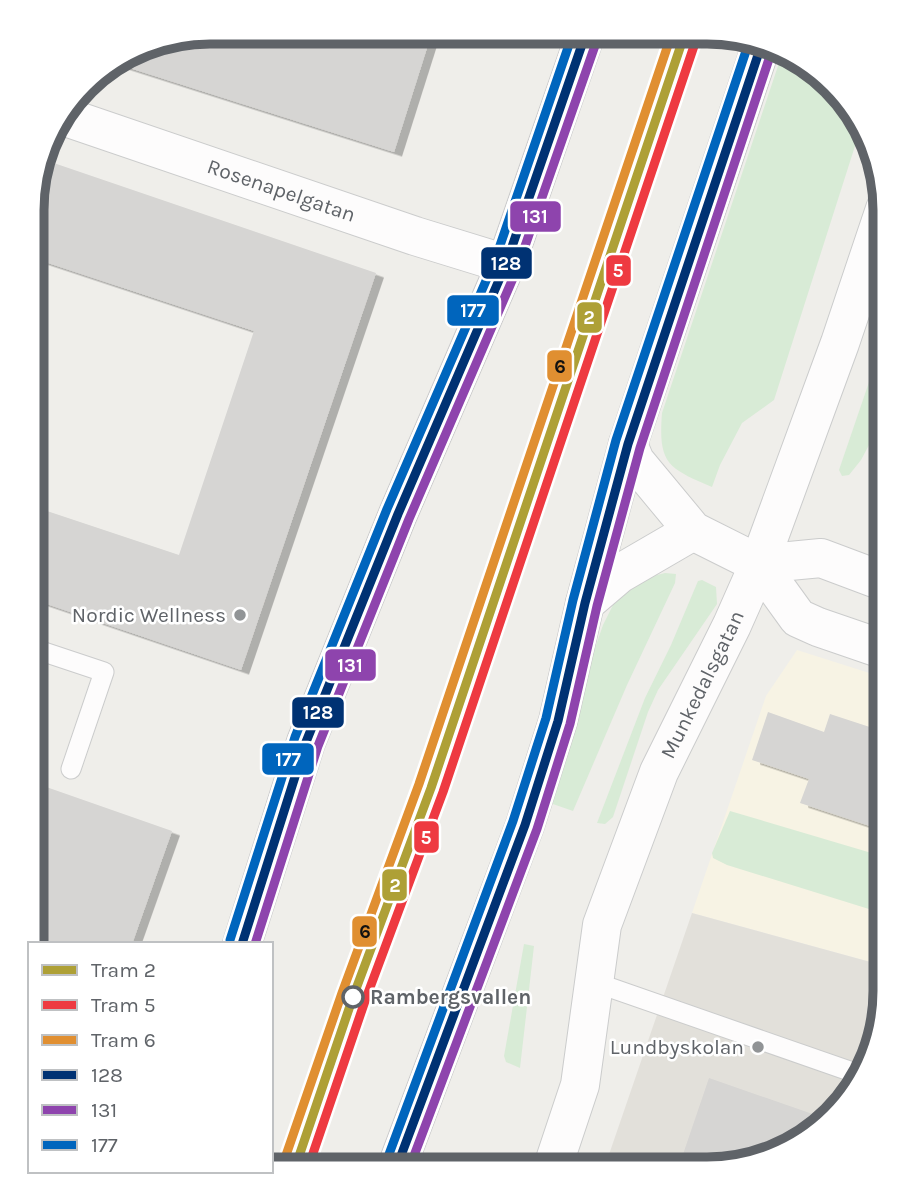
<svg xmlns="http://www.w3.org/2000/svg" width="917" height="1201" font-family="Karla,sans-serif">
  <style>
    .commercial { fill: #f7f3e4 }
    .education { fill: #e2e0da }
    .green { fill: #d8ebd6 }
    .building { fill: #d6d5d3; filter: url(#shadow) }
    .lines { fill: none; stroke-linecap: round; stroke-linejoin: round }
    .service-casing { stroke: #cbcccc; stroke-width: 21 }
    .minor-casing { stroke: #cbcccc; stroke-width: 40 }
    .secondary-casing { stroke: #cacacb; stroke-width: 40 }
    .service { stroke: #fdfcfc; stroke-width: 19 }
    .minor { stroke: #fdfcfc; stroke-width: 38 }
    .secondary { stroke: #fdfcfc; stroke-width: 38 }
    .bus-1-casing { stroke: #fff; stroke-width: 14 }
    .bus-2-casing { stroke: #fff; stroke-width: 14 }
    .bus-3-casing { stroke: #fff; stroke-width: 14 }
    .bus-1 { stroke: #003273; stroke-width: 9 }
    .bus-2 { stroke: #8e44ad; stroke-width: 9 }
    .bus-3 { stroke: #0065bd; stroke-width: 9 }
    .tram-1-casing { stroke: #fff; stroke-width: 14 }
    .tram-2-casing { stroke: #fff; stroke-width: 14 }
    .tram-3-casing { stroke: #fff; stroke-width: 14 }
    .tram-1 { stroke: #aea036; stroke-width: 9 }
    .tram-2 { stroke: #ee3a41; stroke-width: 9 }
    .tram-3 { stroke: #e08f31; stroke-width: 9 }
    .poi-dot { fill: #919496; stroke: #fff; stroke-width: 2.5 }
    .stop-dot { fill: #fff; stroke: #5f6368; stroke-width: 3.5 }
    .labels { text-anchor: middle; stroke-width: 5; stroke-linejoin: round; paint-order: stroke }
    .street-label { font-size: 21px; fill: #5f6368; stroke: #fff }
    .poi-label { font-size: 21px; fill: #5f6368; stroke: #fff; text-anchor: end }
    .stop-label { font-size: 21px; font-weight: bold; fill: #5f6368; stroke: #fff; text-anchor: start }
    .rim { fill: none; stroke: #5f6368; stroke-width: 9 }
    .line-badge { stroke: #fff; stroke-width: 2.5 }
    .badge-label { font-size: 19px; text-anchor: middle; font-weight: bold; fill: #fff }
    .pale-badge-label { font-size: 19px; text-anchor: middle; font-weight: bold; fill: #111 }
  </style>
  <defs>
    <filter id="shadow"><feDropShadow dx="8" dy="4.5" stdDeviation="0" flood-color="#0004"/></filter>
  </defs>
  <rect width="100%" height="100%" fill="#efeeea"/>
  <path class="commercial" d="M797,650l88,28v288l-193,-53 74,-217z"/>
  <path class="education" d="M692,913l193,53v37l-29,87 -69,61 -79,18h-104z"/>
  <g class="green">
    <path d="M782,54l33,14 47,56 -88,276 -32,23 -22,42 -8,22c-44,-19 -54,-23 -50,-74z"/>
    <path d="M885,338v77l-24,45 -12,15 -7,1 -3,-6 42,-123z"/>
    <path d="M665,573l11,1 -1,9 -48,102 -54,126 -23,-8 36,-129 17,-49 12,-24 30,-23z"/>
    <path d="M702,580l14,7 1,17 -59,86 -10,22 -35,105 -8,7 -8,-1 48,-125 26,-53 27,-64z"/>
    <path d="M730,811l155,46v57l-158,-49 -14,-7 -1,-5z"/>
    <path d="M524,944l10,2 -14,122 -14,-6 -2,-6z"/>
  </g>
  <g class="building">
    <path d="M210,32h222l-38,120 -280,-89 38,-22z"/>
    <path d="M42,159l334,114 -135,397 -209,-71v-93l147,49 75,-224 -221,-73v-72z"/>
    <path d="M768,712l56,20 6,-18 55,18v99l-85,-28 9,-24 -57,-19z"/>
    <path d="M32,782l140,49 -40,113h-100z"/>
    <path d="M709,1078l115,40 -37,33 -79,18h-30z"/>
  </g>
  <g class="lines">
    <g class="service-casing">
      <g id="service">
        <path d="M32,648l72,24 -33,97"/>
        <path d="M594,982l267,93"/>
      </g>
    </g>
    <g class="minor-casing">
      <g id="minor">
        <path id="s1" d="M60,115l355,121 91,28"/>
        <path d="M628,444l7,17 58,70 66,33 39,54 20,9 67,23"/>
        <path d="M759,564l62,-6 64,24"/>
        <path d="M585,603l34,-29 74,-43"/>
        <path id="s2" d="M552,1169l28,-84 22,-160 57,-153 73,-147 27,-61 81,-221 45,-134"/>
      </g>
    </g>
    <g class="secondary-casing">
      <g id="secondary">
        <path d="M242,944l64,-202 92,-228 108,-250 80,-231"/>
        <path d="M396,1169l129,-344 33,-104 27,-118 43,-159 133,-398"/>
      </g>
    </g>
    <use href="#service" class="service"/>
    <use href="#minor" class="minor"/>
    <use href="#secondary" class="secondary"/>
    <g class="bus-1-casing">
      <g id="bus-1">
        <path d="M242,944l64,-202 92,-228 108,-250 80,-231"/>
        <path d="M396,1169l129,-344 33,-104 27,-118 43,-159 133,-398"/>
      </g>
    </g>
    <g class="bus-2-casing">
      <g id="bus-2">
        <path d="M255,944l63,-198 91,-227 108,-250 81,-232"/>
        <path d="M409,1169l128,-340 33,-105 27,-118 43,-158 132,-398"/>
      </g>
    </g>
    <g class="bus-3-casing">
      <g id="bus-3">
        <path d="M230,940l65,-203 92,-228 108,-249 78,-227"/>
        <path d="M385,1165l128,-344 33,-103 27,-118 43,-160 133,-398"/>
      </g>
    </g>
    <use href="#bus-1" class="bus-1"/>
    <use href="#bus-2" class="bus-2"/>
    <use href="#bus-3" class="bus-3"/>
    <g class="tram-1-casing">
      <path id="tram-1" d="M295,1168l58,-171 78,-209 254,-755"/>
    </g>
    <g class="tram-2-casing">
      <path id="tram-2" d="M308,1168l57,-167 78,-209 254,-755"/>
    </g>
    <g class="tram-3-casing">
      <path id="tram-3" d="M283,1164l59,-171 77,-209 253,-751"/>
    </g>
    <use href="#tram-1" class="tram-1"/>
    <use href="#tram-2" class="tram-2"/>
    <use href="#tram-3" class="tram-3"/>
  </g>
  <g class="poi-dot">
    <circle cx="240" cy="615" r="7"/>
    <circle cx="758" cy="1047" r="7"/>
  </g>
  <circle class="stop-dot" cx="353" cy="997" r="10"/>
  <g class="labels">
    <g class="street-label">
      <text dy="7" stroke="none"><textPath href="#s1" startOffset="234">Rosenapelgatan</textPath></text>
      <text dy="7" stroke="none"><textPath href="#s2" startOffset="511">Munkedalsgatan</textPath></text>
    </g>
    <g class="poi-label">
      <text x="226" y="622">Nordic Wellness</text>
      <text x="744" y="1054">Lundbyskolan</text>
    </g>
    <g class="stop-label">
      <text x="370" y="1004">Rambergsvallen</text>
    </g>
  </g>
  <path d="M0 0H917V1201H0ZM210 44H707A166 166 0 0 1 873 210V991A166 166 0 0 1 707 1157H210A166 166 0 0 1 44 991V210A166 166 0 0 1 210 44Z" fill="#fff" fill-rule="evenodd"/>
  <path class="rim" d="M210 44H707A166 166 0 0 1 873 210V991A166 166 0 0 1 707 1157H210A166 166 0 0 1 44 991V210A166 166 0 0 1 210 44Z"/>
  <g class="line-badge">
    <rect x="509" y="200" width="53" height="33" rx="7" fill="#8e44ad"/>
    <rect x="480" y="246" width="53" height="34" rx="7" fill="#003273"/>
    <rect x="605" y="254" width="27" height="33" rx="7" fill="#ee3a41"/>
    <rect x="446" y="294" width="54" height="33" rx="7" fill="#0065bd"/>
    <rect x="576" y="301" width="27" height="33" rx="7" fill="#aea036"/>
    <rect x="546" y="349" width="27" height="34" rx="7" fill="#e08f31"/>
    <rect x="324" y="648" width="53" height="34" rx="7" fill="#8e44ad"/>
    <rect x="291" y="696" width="54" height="33" rx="7" fill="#003273"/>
    <rect x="261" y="742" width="54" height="34" rx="7" fill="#0065bd"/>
    <rect x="413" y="820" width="27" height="34" rx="7" fill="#ee3a41"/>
    <rect x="381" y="868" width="27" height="34" rx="7" fill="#aea036"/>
    <rect x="351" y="915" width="27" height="33" rx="7" fill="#e08f31"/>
  </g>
  <g class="badge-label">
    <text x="535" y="223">131</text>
    <text x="506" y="270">128</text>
    <text x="618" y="277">5</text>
    <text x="473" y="317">177</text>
    <text x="589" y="324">2</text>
    <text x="350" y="672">131</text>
    <text x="318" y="719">128</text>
    <text x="288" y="766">177</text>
    <text x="426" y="844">5</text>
    <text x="395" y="892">2</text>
  </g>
  <g class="pale-badge-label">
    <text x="560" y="373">6</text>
    <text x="365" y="938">6</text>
  </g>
  <rect x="28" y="942" width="245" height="231" fill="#ffffff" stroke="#bfc1c3" stroke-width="2"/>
  <rect x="42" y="965" width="35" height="10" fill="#aea036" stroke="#bfc1c3" stroke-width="2"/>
  <text x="91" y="977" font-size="21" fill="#5f6368">Tram 2</text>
  <rect x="42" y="1000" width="35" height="10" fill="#ee3a41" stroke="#bfc1c3" stroke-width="2"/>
  <text x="91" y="1012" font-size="21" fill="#5f6368">Tram 5</text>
  <rect x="42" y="1035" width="35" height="10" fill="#e08f31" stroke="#bfc1c3" stroke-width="2"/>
  <text x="91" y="1047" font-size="21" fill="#5f6368">Tram 6</text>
  <rect x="42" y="1070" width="35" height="10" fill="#003273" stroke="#bfc1c3" stroke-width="2"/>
  <text x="91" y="1082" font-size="21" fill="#5f6368">128</text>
  <rect x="42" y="1105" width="35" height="10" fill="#8e44ad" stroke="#bfc1c3" stroke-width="2"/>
  <text x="91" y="1117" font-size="21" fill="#5f6368">131</text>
  <rect x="42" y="1140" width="35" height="10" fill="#0065bd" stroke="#bfc1c3" stroke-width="2"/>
  <text x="91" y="1152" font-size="21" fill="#5f6368">177</text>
</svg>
